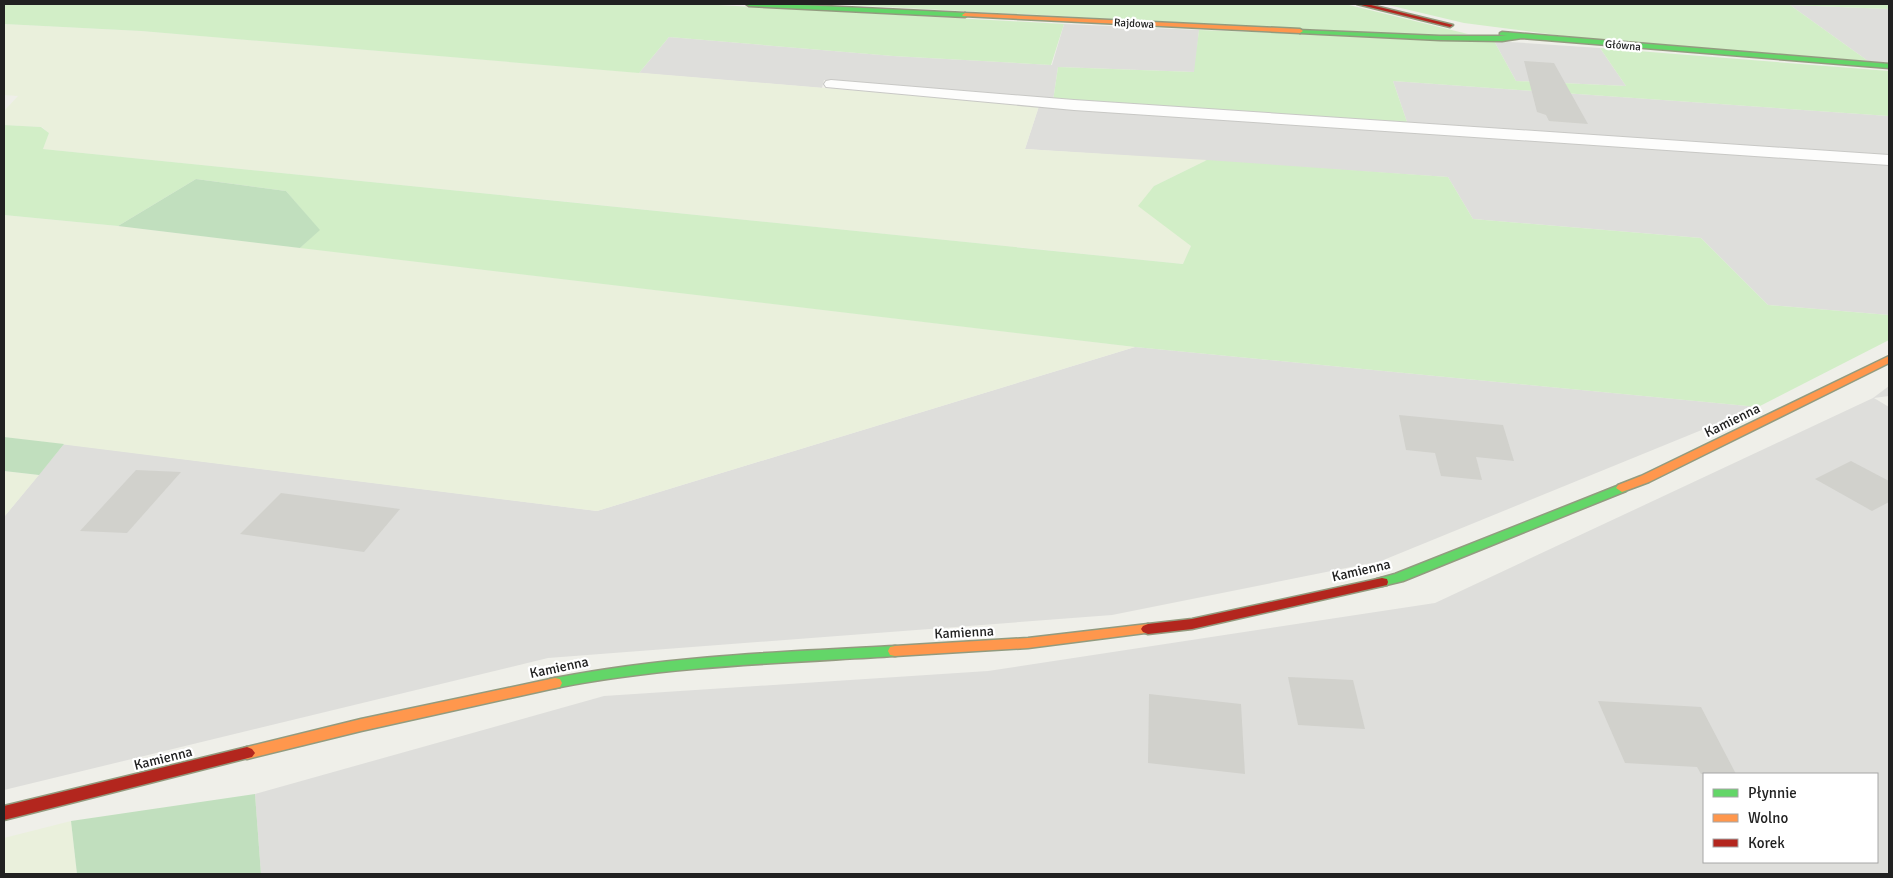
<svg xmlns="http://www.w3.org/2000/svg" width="1893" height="878" font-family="Signika,sans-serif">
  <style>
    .residential { fill: #dededb; fill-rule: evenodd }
    .farmland { fill: #eaf0dc }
    .grass { fill: #d2eec7 }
    .forest { fill: #c1dfbe }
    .building { fill: #d1d1cc }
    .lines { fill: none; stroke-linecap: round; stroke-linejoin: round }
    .lane-casing { stroke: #c8c8c5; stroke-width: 2 }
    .fast-casing { stroke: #929b7f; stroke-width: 3 }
    .slow-casing { stroke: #929b7f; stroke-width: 3 }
    .jam-casing { stroke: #929b7f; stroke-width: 3 }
    .lane { fill: #fdfdfc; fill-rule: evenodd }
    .fast { fill: #63d668; fill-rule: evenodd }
    .slow { fill: #ff974d; fill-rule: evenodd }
    .jam { fill: #b3261e; fill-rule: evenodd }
    .labels { text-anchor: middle; stroke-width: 4.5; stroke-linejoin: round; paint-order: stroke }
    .far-street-label { font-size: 11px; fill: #212121; stroke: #fff }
    .street-label { font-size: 14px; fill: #212121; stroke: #fff }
  </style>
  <rect width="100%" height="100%" fill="#efefe9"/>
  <g class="residential">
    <path d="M1790,5l99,4v54l-21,-2z"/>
    <path d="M1064,24l135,6 -4,42 -137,-5 -5,34 -229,-21 -2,8 -183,-15 30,-36 224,19 159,9z"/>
    <path d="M1494,41l106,7 26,38 -110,-5z"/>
    <path d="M1393,81l496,35v41l-481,-32z"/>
    <path d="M1039,106l850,57v152l-121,-10 -67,-67 -228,-19 -25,-42 -423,-28z"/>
    <path d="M1135,347l623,60 -377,154 -269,54 -564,43 -544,132v-273l60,-73 533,67z"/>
    <path d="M1889,386v10l-15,2 15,9v467h-1628l-6,-80 349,-98 384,-25 447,-68 438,-205zM1704,774h173v88h-173z"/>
  </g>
  <g class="farmland">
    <path d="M4,24l137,7 898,75 -14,43 182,11 -53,26 37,60 -7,18 -1141,-115 6,-16 -7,-6 -38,-2v-14l14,-15 -14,-1z"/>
    <path d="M4,215l114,11 1017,121 -538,164 -593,-74z"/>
    <path d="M4,471l35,4 -35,42z"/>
    <path d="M71,821l6,53h-73v-36z"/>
  </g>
  <g class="grass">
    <path d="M4,4h696l364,20 -13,41 -158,-9 -224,-19 -30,36 -498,-42 -137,-7z"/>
    <path d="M829,4h516l123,30 -30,2z"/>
    <path d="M1384,4h505v5l-99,-4 78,56 -297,-24 -107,-14z"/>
    <path d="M1199,30l295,11 22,40 110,5 -26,-38 289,23v45l-496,-35 15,44 -355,-24 5,-34 136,5z"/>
    <path d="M4,125l37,2 8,6 -6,16 1140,115 8,-18 -53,-40 16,-20 53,-26 241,17 25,42 228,19 67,67 121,10v25l-131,67 -623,-60 -835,-99 19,-18 -33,-39 -90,-12 -78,47 -114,-11z"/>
  </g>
  <g class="forest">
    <path d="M196,179l90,12 34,39 -20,18 -182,-22z"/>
    <path d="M4,437l60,7 -25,31 -35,-4z"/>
    <path d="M255,794l6,80h-184l-6,-53z"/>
  </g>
  <g class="building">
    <path d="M1524,61l30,2 34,61 -39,-3 -3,-6 -9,-3z"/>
    <path d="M1399,415l104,10 11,36 -38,-4 6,23 -41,-4 -6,-23 -29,-3z"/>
    <path d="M1851,461l38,20v21l-17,9 -57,-32z"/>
    <path d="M136,470l45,2 -54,61 -47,-2z"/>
    <path d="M281,493l119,16 -36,43 -124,-18z"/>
    <path d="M1288,677l65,3 12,49 -67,-4z"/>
    <path d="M1149,694l92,10 4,70 -97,-11z"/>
    <path d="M1598,701l103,6 35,67h-35l-4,-7 -72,-4z"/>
  </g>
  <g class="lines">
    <g class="lane-casing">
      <path id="lane" d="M831,80l243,20 815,55v10l-815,-55 -248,-23 -2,-3 2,-3z"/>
    </g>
    <g class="fast-casing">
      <g id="fast">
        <path d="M746,4h34l185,9 3,2 -3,2 -216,-11z"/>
        <path d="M1298,30l142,6h67l-7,-1v-2l2,-1 387,32v4l-367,-30 -20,3 -62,-1 -140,-7 -3,-2z"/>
        <path d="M1622,484l6,4 -2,3 -223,90 -21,5 -5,-1 -1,-3 1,-3 18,-5z"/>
        <path d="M895,646l5,1 2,4 -2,4 -5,1c-114,7 -228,10 -340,32l-5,-1 -2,-4 2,-4 5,-1c112,-22 226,-26 340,-32z"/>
      </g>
    </g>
    <g class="slow-casing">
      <g id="slow">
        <path d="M965,13l335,16 3,2 -3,2 -337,-17 -1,-1z"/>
        <path d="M1889,356v7l-240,119 -27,10 -6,-4 2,-3 23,-9z"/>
        <path d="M1148,624l5,2 2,3 -2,3 -125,16 -133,8 -5,-1 -2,-4 2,-4 5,-1 133,-8z"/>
        <path d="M555,678l5,1 2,4 -2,4 -199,44 -114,28 -5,-2 -3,-4 3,-4 5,-2 114,-28z"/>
      </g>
    </g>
    <g class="jam-casing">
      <g id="jam">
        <path d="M1357,4h10l86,21 -3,2z"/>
        <path d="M1382,578l5,1 1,3 -1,3 -195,44 -44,5 -5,-2 -2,-3 2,-3 5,-2 44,-5z"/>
        <path d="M247,747l5,2 3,4 -3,4 -248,63v-14z"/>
      </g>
    </g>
    <use href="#lane" class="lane"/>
    <use href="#fast" class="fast"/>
    <use href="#slow" class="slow"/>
    <use href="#jam" class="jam"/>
  </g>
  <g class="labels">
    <g class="far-street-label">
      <text transform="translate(1134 23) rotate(3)" y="4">Rajdowa</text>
      <text transform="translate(1623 45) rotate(5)" y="4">Główna</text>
    </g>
    <g class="street-label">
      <text transform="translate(1732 420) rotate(-26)" y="5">Kamienna</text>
      <text transform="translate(1361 570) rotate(-13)" y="5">Kamienna</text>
      <text transform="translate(964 632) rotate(-3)" y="5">Kamienna</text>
      <text transform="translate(559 667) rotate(-12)" y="5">Kamienna</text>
      <text transform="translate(163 758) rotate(-14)" y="5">Kamienna</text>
    </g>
  </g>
  <rect width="1893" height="878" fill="none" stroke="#212121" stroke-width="10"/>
  <rect x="1703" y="773" width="175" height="90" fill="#ffffff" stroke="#a6a6a6"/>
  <rect x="1713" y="789" width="25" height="8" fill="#63d668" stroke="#a6a6a6"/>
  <text x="1748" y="798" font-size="15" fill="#212121">Płynnie</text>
  <rect x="1713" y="814" width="25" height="8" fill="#ff974d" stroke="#a6a6a6"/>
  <text x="1748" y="823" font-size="15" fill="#212121">Wolno</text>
  <rect x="1713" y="839" width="25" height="8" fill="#b3261e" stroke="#a6a6a6"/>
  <text x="1748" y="848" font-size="15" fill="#212121">Korek</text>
</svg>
